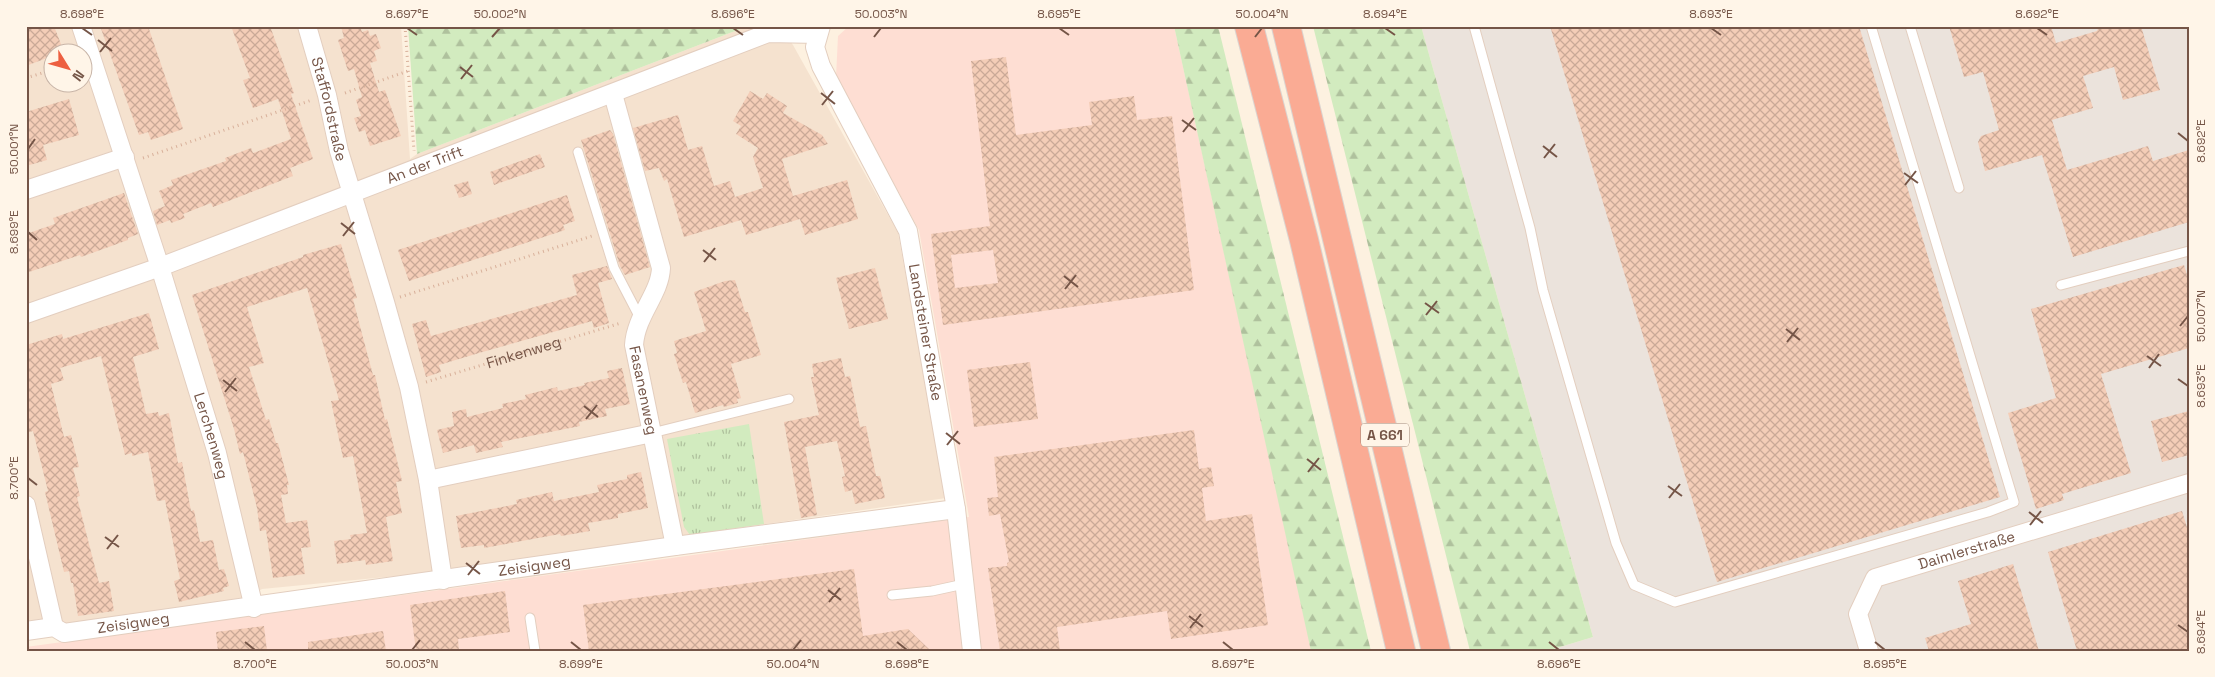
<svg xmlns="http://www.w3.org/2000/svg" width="2215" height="677" font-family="'Space Grotesk',sans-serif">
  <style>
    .residential { fill: #f5e2cf; fill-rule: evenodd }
    .commercial { fill: #feded3 }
    .industrial { fill: #ebe3dc }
    .forest { fill: url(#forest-firs) }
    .park { fill: url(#park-tufts) }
    .building { fill: url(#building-cross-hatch); fill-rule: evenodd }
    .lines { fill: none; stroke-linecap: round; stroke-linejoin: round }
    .service-casing { stroke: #e3cebf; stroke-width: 11 }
    .minor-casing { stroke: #e3cebf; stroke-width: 20 }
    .motorway-casing { stroke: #dbd3cf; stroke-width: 30 }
    .path { stroke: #d8b09a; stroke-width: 3; stroke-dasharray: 1 4; stroke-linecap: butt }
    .service { stroke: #fff; stroke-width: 9 }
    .minor { stroke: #fff; stroke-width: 18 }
    .motorway { stroke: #faab94; stroke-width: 28 }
    .ticks { fill: none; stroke: #755547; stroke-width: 2 }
    .labels { text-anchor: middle; stroke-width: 4; stroke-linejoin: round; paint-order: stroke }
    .shield { fill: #fff5e8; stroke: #9e8577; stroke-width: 1 }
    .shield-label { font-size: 14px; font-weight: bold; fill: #755547 }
    .street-label { font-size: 15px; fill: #755547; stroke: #fff5e8 }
    .neatline { fill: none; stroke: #755547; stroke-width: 2 }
    .ticks-label { font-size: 12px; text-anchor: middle; fill: #755547 }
  </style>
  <defs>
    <pattern id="forest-firs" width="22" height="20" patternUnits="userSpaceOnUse" patternTransform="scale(1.25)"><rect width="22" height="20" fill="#d2ebbf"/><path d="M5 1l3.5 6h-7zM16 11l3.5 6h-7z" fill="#afc19d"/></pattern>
    <pattern id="park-tufts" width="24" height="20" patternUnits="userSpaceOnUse" patternTransform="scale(1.25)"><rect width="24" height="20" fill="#d2ebbf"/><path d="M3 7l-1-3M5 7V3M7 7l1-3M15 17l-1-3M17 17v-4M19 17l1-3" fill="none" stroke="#afc19d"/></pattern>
    <pattern id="building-cross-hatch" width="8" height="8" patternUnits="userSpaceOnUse" patternTransform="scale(1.25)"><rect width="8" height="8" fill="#f4cdb7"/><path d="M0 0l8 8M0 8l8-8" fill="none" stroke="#caa997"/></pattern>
  </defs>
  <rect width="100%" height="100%" fill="#fdf1e0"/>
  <path class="residential" d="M26,26h375l9,133 7,-5 331,-128h30l15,19 105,188 48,265 -519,75 -165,16 -27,16 -166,23 -10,-11 -33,4zM52,52h30v30h-30z"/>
  <path class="commercial" d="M849,26h325l138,625h-1286v-4l943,-130 -50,-287 -83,-153 2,-41z"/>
  <path class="industrial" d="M1421,26h768v625h-642l46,-14z"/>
  <g class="forest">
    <path d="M408,26h340l-331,128z"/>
    <path d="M1174,26h44l153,625h-60z"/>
    <path d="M1313,26h108l172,611 -46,14h-77z"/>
  </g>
  <path class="park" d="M749,424l15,100 -74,11 -6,-8 -17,-88z"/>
  <g class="building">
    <path d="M26,26h28l10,26h-12v4l-26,10z"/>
    <path d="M100,26h48l35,103 -32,11 -3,-8 -9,3z"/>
    <path d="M231,26h39l24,67 -3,1 22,65 -23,9 3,8 -80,31 -2,-4 -28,11 2,4 -14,5 -1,-3 -13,5 -4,-14 12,-5 -6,-15 14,-6 -2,-5 55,-19 -1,-3 26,-10 2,5 38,-14 -13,-40 -25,9 -10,-28 7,-2z"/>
    <path d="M341,26h19l2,6 6,-2 2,6 6,-2 5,14 -7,3 3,10 -7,2 9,29 6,-2 16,46 -31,10 -5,-16 -6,2 -5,-14 7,-2 -5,-16 6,-3 -8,-28 -6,2 -10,-31 6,-2z"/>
    <path d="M1550,26h309l141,471 -283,85z"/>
    <path d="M1949,26h102l5,17 41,-12 2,-5h42l19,64 -37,10 -9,-33 -31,9 10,32 -41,12 15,50 81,-24 5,15 36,-11v72l-116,35 -31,-102 -57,16 -7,-29 3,-6 18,-6 -16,-58 -19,5z"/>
    <path d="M1006,57l10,78 76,-10 -3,-23 45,-6 3,24 35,-4 22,174 -251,35 -12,-91 59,-8 -19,-165zM993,250l5,33 -43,5 -4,-33z"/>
    <path d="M750,91l13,8 4,-6 20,13 -4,7 39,22 6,9 -46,15 11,37 54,-16 11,39 -53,16 -5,-16 -54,16 -5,-15 -57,17 -17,-58 -3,2 -5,-13 -14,3 -12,-43 45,-13 10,35 14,-4 12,40 16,-5 5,16 28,-9 -10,-31 5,-9 -22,-14 5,-8 -8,-5z"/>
    <path d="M69,99l10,36 -36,10 4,15 -21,6v-54z"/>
    <path d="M610,130l3,4 37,133 -25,8 -5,-9 -39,-126z"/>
    <path d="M540,154l5,13 -51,18 -4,-13z"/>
    <path d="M468,181l4,13 -13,4 -5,-13z"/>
    <path d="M124,193l14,41 -10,4v2l-47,17 -1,-2 -54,18v-39l29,-10 -2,-6z"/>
    <path d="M567,195l8,26 -12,4 2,5 -156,51 -11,-31z"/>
    <path d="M341,244l16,54 -4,1 8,31 12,45h2l10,45 2,-1 15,62 -6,1 6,31 -16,4 7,44 -27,4 -1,-5 -28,4 -3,-23 17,-2 -1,-4 17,-2 -14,-77 -10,2 -12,-57 8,-1 -32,-112 -60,19 17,56 -15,4 17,53 3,-1 7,24h2l11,42h-2l1,9 -7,1 5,28 21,-3 4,27 -10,1 4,26 -32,4 -7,-48 -6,1 -3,-23 -14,-56 -3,2 -6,-25 -42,-134 111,-38v-2z"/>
    <path d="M2184,265l5,16v67l-88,26 30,99 -69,21 2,6 -28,9 -28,-96 48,-15 -25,-89z"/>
    <path d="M607,266l5,13 -14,4 11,40 -15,5 -2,-7 -113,32 -40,12 2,7 -15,5 -14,-53 14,-4 5,16 146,-41 -5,-20z"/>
    <path d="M875,268l13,51 -39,10 -13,-51z"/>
    <path d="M735,280l10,32h3l13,43 -30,9 10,34 -4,1 1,4 -14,4 -1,-2 -28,8 -9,-31 -3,1 -9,-29 3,-1 -3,-12 32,-10 -12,-39 31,-11z"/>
    <path d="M149,313l10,36 -26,8 13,57 12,-2 1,4 10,-3 9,50 4,-1 9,49 3,-1 6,32 13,-2 6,30 5,-1 5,17 -6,2 1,3 -45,11 -5,-21 6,-2 -15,-79 -8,1 -9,-49 -16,4v-3l-7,2 -24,-99 -41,12 4,12 -13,4 13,53 7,-2 8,32 -6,1 7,28 -3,1 22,86 10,-2 5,30 -36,5 -5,-33h-2l-2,-12 -5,1 -19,-80 3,-1 -15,-60 -7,2v-88l36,-11 1,5z"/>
    <path d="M841,358l4,19 5,-1 10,51 6,-1 10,50h4l5,22 -30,6 -3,-14 -7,2 -3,-15 3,-1 -8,-35 -32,6 12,68 -16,3 -17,-96 35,-7 -8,-38h3l-2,-13z"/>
    <path d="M1030,362l8,57 -64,8 -7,-57z"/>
    <path d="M622,368l8,36 -25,5 2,7 -28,6 1,4 -79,16 2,5 -27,6 -2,-8 -31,8 -6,-23 17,-4 -2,-14 14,-3 1,8 36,-9 -1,-4 24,-5 -1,-4 32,-8 1,4 27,-6 -1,-2 25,-5 -2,-7z"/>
    <path d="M2189,411v44l-27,7 -11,-41z"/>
    <path d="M1194,430l5,39 12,-2 3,19 -12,2 4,33 46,-7 16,111 -97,14 -4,-28 -110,16 3,24h-60l-12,-83 19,-2v-3l2,-1 -9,-48 -11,2 -2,-18 11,-1 -4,-40z"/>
    <path d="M641,472l7,36 -30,6v4l-30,5 2,8 -29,5 -1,-2 -76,14v-3l-23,3 -5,-32 61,-12 -1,-4 36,-8 2,9 45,-9 -2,-7 30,-6v-4z"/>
    <path d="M2182,511l7,23v117h-112l-29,-99z"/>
    <path d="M2013,564l26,87h-110l-4,-13 46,-14 -13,-43z"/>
    <path d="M854,569l9,67 45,-7 23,22h-342l-6,-46z"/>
    <path d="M505,591l5,41 -52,7 1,12h-43l-6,-46z"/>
    <path d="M264,626l3,25h-49l-2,-19z"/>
    <path d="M383,631l3,20h-78v-9z"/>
  </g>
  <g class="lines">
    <g class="service-casing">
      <g id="service">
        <path d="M1474,26l56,202 13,62 73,253 18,42 41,17 313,-90 26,-10 -143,-476"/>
        <path d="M1910,26l49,162"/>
        <path d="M578,152l36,116 26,50"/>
        <path d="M2061,285l128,-34"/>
        <path d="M652,433l137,-34"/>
        <path d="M892,595l40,-4 32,-7"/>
        <path d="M530,618l5,33"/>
      </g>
    </g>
    <g class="minor-casing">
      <g id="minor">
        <path id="s2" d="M81,26l79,241 57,186 37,155"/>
        <path id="s3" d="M307,26l20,69 12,56 46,151 24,85 19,93 15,100"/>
        <path id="s4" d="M821,26l-6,21 6,19 87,165 48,278 16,142"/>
        <path id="s5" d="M613,94l48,174c-1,26 -25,47 -27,77l41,201"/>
        <path d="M26,190l99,-33"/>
        <path id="s6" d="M26,314l134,-47 608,-234 50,1"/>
        <path d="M428,480l224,-47"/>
        <path d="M26,505l28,122"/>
        <path id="s7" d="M26,631l28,-4 10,6 611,-87 281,-37"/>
        <path id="s8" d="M1869,651l-11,-37 17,-36 314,-95"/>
      </g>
    </g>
    <g class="motorway-casing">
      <g id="motorway">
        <path d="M1249,26l55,214 97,411"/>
        <path d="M1286,26l150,625"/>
      </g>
    </g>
    <g class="path">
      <path d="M405,26l9,125"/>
      <path d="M26,78l26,-8"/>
      <path d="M345,93l63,-22"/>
      <path d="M143,158l169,-58"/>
      <path d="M400,297l192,-61"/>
      <path id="s1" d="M426,382l195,-59"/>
    </g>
    <use href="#service" class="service"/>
    <use href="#minor" class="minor"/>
    <use href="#motorway" class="motorway"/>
  </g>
  <path class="ticks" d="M82,28l10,7M407,28l10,7M733,28l10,7M1059,28l10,7M1385,28l10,7M1711,28l10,7M2037,28l10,7M492,37l8,-9M874,37l7,-9M1255,37l7,-9M98,40l14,11M100,52l11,-14M460,67l13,10M461,79l11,-14M821,93l14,11M822,105l11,-14M1182,120l14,10M1183,132l11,-14M2178,133l10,8M1543,146l14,11M28,149l7,-10M1544,158l11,-14M1904,173l14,10M1905,185l11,-14M341,223l14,11M28,232l9,8M343,236l11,-14M703,250l13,10M704,262l11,-14M1064,276l14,11M1065,289l11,-14M1425,303l14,10M1426,315l11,-14M2180,326l8,-10M1786,329l14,11M1787,342l11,-14M2147,356l14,10M2149,368l10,-14M2178,379l10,7M223,380l14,11M225,392l11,-14M584,406l14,11M586,419l11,-14M946,433l14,11M947,445l11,-14M1307,459l14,11M1308,472l11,-14M28,478l9,7M1668,486l14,10M1669,498l11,-14M2029,512l14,11M2030,525l11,-14M105,537l14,10M107,549l11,-14M466,563l14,11M468,575l11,-14M828,590l13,10M829,602l11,-14M1189,616l14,11M2178,625l10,7M1190,628l11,-14M245,642l10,8M571,642l10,8M897,642l10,8M1223,642l10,8M1549,642l10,8M1875,642l10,8M412,650l8,-10M793,650l8,-10"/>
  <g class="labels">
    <rect class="shield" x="1361" y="423.5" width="48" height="23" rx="4"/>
    <g class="shield-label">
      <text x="1385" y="440">A 661</text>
    </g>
    <g class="street-label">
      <text dy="5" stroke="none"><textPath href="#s3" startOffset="86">Staffordstraße</textPath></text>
      <text dy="5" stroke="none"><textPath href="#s6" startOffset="426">An der Trift</textPath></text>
      <text dy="5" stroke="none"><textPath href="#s4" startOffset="331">Landsteiner Straße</textPath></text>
      <text dy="5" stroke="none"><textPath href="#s1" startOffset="102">Finkenweg</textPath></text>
      <text dy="5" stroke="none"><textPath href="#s5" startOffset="309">Fasanenweg</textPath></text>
      <text dy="5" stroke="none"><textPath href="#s2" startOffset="430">Lerchenweg</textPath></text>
      <text dy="5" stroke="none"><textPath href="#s8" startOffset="174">Daimlerstraße</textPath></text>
      <text dy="5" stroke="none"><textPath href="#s7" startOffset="515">Zeisigweg</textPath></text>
      <text dy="5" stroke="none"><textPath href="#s7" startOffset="110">Zeisigweg</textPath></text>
    </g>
  </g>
  <rect width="2215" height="677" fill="none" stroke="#fff5e8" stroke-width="55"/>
  <g transform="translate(68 68) rotate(127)"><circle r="24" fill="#fff5e8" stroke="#c8b5a8"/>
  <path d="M0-4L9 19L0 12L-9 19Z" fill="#ed5f40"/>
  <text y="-8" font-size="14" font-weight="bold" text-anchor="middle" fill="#755547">N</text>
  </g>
  <rect x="28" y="28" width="2160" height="622" class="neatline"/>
  <g class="ticks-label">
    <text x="82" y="18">8.698°E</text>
    <text x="407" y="18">8.697°E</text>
    <text x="500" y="18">50.002°N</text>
    <text x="733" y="18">8.696°E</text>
    <text x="881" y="18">50.003°N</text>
    <text x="1059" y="18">8.695°E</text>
    <text x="1262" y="18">50.004°N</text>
    <text x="1385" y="18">8.694°E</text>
    <text x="1711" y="18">8.693°E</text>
    <text x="2037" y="18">8.692°E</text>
    <text transform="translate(2201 141) rotate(-90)" y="4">8.692°E</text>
    <text transform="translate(14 149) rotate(-90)" y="4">50.001°N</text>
    <text transform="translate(14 232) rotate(-90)" y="4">8.699°E</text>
    <text transform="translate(2201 316) rotate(-90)" y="4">50.007°N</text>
    <text transform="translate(2201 386) rotate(-90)" y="4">8.693°E</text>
    <text transform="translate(14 478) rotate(-90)" y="4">8.700°E</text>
    <text transform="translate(2201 632) rotate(-90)" y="4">8.694°E</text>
    <text x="255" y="668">8.700°E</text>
    <text x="412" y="668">50.003°N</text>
    <text x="581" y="668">8.699°E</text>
    <text x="793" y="668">50.004°N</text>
    <text x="907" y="668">8.698°E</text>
    <text x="1233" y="668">8.697°E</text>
    <text x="1559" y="668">8.696°E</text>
    <text x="1885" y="668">8.695°E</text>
  </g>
</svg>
